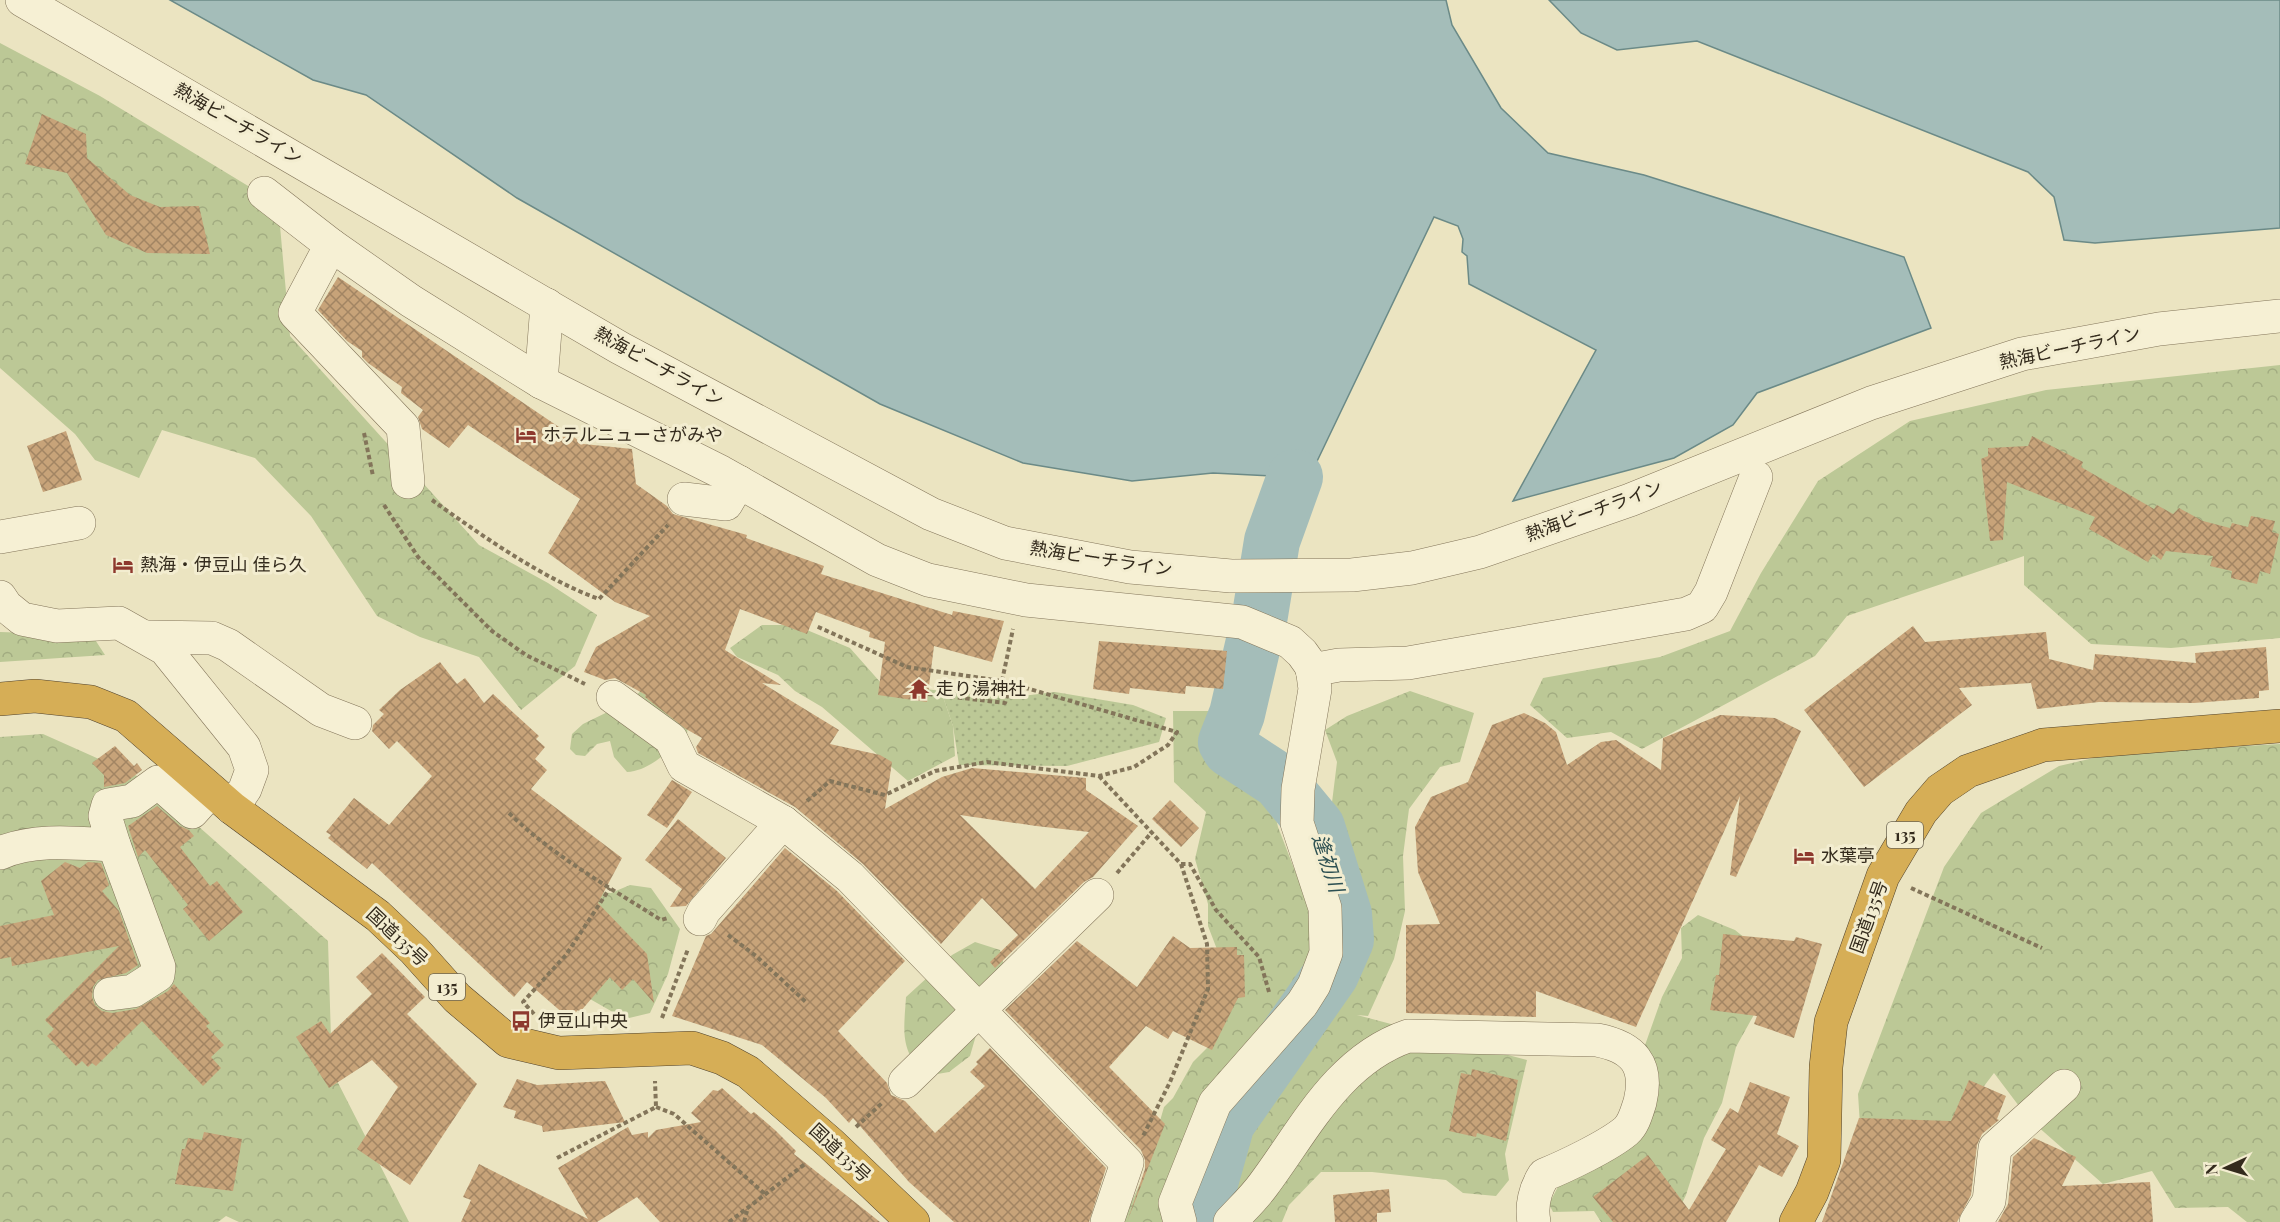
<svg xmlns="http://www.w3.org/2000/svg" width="2280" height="1222" font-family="'Playfair Display','Noto Sans JP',serif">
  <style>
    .grass { fill: url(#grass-dots) }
    .forest { fill: url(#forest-crowns) }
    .water { fill: #a4bdb9; stroke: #6b8a87; stroke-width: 1.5 }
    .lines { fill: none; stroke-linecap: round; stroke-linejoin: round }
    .river { stroke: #a4bdb9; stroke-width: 56 }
    .building { fill: url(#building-cross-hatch); fill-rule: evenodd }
    .minor-casing { stroke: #83755a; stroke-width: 34 }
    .highway-casing { stroke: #51432e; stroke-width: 34 }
    .path { stroke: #83755a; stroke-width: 4; stroke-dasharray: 4.5 3; stroke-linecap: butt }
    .minor { stroke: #f6f0d4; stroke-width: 33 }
    .highway { stroke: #d6ae56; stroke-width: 33 }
    .labels { text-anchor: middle; stroke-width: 6; stroke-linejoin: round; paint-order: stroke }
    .shield { fill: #f3edd0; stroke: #6d6553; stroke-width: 1.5 }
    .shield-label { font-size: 16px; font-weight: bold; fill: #342b1d }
    .street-label { font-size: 18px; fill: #342b1d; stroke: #f3edd0 }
    .poi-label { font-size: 18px; fill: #342b1d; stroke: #f3edd0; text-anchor: start }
    .water-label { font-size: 20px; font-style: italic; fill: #2d5052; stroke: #f3edd0 }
  </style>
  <defs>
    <pattern id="grass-dots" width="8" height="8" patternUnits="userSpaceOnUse" patternTransform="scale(1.5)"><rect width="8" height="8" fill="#bcc896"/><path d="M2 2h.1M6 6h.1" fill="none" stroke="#a2ac81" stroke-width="1.8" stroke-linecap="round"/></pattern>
    <pattern id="forest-crowns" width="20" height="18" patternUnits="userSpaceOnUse" patternTransform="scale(1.5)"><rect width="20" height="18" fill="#bcc896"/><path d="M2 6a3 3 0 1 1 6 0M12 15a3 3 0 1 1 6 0" fill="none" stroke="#a2ac81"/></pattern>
    <pattern id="building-cross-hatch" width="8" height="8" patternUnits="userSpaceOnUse" patternTransform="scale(1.5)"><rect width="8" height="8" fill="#c7a379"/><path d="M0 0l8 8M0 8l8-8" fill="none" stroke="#a28563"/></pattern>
  </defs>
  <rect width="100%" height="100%" fill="#ebe4c1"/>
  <path class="grass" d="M941,691l73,6 41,-5 78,13 33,13 -7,24 -92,24 -108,-1 -6,-39z"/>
  <g class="forest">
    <path d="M0,43l100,53 178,108 12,132 189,209 69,38 49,32 -22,51 -54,44 -42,-53 -59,-20 -43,-21 -66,-100 -56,-58 -93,-28 -23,48 -44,-18 -20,-26 -75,-66z"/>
    <path d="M2280,365v273l-109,10 -80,-4 -67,-59v-29l-177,60 -32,40 -173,93 -31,-17 -44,6 -37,-33 13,-27 117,-21 70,-26 31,-58 57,-92 92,-60 136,-31z"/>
    <path d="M762,625h33l55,23 31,35 60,8 12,35 2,30 -47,25 -86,-74 -27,-16 -17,-16 -41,-18 -7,-9z"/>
    <path d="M0,632l92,3 13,20 -105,7z"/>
    <path d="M649,684l39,37 -1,14c-18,15 -37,36 -60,37l-13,-15 -4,-16 -13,3 -12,12 -9,-1 -6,-6 2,-15 11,-10 45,-22z"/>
    <path d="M1410,691l64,22 -14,49 -20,5 -31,42 -6,47 2,55 -11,48 -26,57 -11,-1 170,45 -22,94 4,26 -13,16 -33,-3 -17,-13 -74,-8h-51l-32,33 -7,17h-160l23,-49 19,-66 9,-9 20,-36 20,-20 5,-90 -10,-26v-22l-13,-45 11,-47 -32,-30 -1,-71h46l15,10 25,25 19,81 64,166 -18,-126 13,-105 -12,-32 22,-14z"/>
    <path d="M43,734l103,46 182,161 4,130 77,151h-170l-13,-6 -8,6h-218v-485z"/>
    <path d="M2280,744v478h-33l-19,-15 -53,1 -23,-37 -49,13 -75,-66 -34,-45 -58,76 -76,-24 -2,-31 86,-227 37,-54 78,-47 52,-12z"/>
    <path d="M630,885l21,3 29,41 -12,45 -18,39 -25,6 -35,-20 -9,-109 30,3z"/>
    <path d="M1698,915l37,15 26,21 -5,60 -20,36 -14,56 -18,35 -18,57 -13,27h-72l-7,-11 -41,1 -4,-8 13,-25 69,-40 13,-91 18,-51 20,-39 -1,-30z"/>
    <path d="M975,942l25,8 7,27 -28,48 -9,31 -21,16 -23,4c-27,-26 -22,-45 -20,-79l46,-42z"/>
  </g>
  <g class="water">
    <path d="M170,0h1276l6,25 49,83 47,45 96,22 260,82 27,71 -174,65 -24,32 -59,33 -161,43 83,-151 -127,-66 -2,-28 -5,-4 1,-13 -5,-13 -24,-9 -125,261 -96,-5 -81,8 -109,-18 -143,-59 -363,-206 -151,-103 -53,-15z"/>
    <path d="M1549,0h731v228l-185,15 -31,-3 -10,-43 -26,-25 -331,-131 -80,9 -36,-17z"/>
  </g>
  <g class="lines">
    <path class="river" d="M1199,1222l28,-99 104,-149 15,-34 -2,-26 -27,-87 -38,-46 -49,-32 -4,-7 11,-28 23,-99 12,-74 23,-64"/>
  </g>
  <g class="building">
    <path d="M42,114l44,20 1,24 43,37 30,12 39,-1 11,48 -63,-1 -41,-18 -39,-62 -42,-9z"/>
    <path d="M338,277l246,167 48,5 4,35 31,22 6,8 74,21 -1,3 78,28 -3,8 131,41 1,-4 51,10 -12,41 -58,-16 -7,56 -49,-7 7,-53 -16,-5 1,-5 -54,-20 -9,22 -67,-25 -15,41 56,35 -19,-2 77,47 -9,14 50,11 12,7 -7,47 57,-32 30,-9 114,10v12l52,36 -45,51 -9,5 -89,86 -5,-6 28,-27 -36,-37 -41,46 -78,-80 -68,-57 -97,-54 -2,-6 6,-9 -16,-9 -41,-32 1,-2 -31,-17 -10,2 -21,-8 12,-25 54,-31 -35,-14 -67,-49 32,-54 -112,-74 -19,23 -27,-19 -4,-12 5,-7 -22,-17 1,-6 -34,-24 -6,-6v-6l-15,-10 -29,-31zM960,815l76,11 53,6 -54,57z"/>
    <path d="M66,431l16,49 -39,12 -16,-46z"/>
    <path d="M2032,436l51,26 -2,5 73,42 3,-4 16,9 6,-6 24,13 27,7 2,-5 16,4 3,-11 24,5 -3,11 7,2 -9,40 -10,-3 -3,13 -26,-6 1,-7 -22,-5 3,-10 -47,-5 -5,9 -8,-6 -5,8 -59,-33 6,-12 -88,-35 -4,58 -13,1 -9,-82 7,-3v-8l40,-2z"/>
    <path d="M1913,626l12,16 121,-10 3,27 44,11 2,-16 101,9 -1,-10 71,-6 3,43 -10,1v7l-65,5 -95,-1 -62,7 -6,-26 -72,5 13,17 -108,82 -60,-77z"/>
    <path d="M1099,641l128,10 -4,38 -37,-3 -1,8 -55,-6 -1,6 -36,-5z"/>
    <path d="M440,662l17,22 8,-6 19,25 9,-9 46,42 -3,3 9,8 -10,12 12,11 -16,19 91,69 -24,45 49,51 7,49 -21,-24 -11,11 -12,-13 -30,35 -2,-2 -5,5 -5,-4 -3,4 -38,-33 -13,15 -142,-134 -5,6 -39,-31 3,-3 -5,-3 28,-34 35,27 43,-49 -35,-35 -8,8 -17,-18 1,-6 11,-11 -5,-4 21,-20z"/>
    <path d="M1524,713l21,10 11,9 11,33 34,-23 15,-2 45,30 2,-32 57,-23 55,3 26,13 -65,146 -6,-2 10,-79 -104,231 -100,-36v26l-130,-4v-88l34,-1 -22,-52 -3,-45 16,-30 37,-15 24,-57z"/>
    <path d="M115,746l19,20 3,-3 5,7 -17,13 -21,4v-12l-12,-12z"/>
    <path d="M672,780l20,12 -25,36 -20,-13z"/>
    <path d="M1170,800l29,28 -18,19 -29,-28z"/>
    <path d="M157,806l23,20 9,4 5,6 -14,11 30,39 7,-5 26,31 -34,29 -26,-32 5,-4 -43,-55 -7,7 -10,-31z"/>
    <path d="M678,819l48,39 -40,48 -16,1 12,-18 -37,-29z"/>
    <path d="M785,848l52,43 68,70 -67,70 49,52 4,12 14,6 30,32 50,-47 -15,-14 8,-8 -2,-2 14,-14 116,120 -17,54h-135l-45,-40 -56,-64 -4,5 -23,-25 -64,-53 -90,-29 34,-80 5,-2z"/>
    <path d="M65,862l15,6 8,-6 13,1 8,22 -7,6 17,20 19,54 -12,8 -28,7 -5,7 -1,10 3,8 7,6 10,2 24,-4 32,-18 6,-7 36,39 -4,3 18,19 -13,12 10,11 -18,18 -61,-65 -46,45 -4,-3 -4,4 -6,-6 -6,5 -29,-30 7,-7 -9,-9 74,-74 -107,20 -1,-9 -11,2v-33l54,-11 -13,-34z"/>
    <path d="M1723,934l71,7 2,-4 26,7 -28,94 -40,-14 3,-8 -47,-6 6,-35h3z"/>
    <path d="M1173,936l17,12 47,-1v8h7l1,42 -7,1 -26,52 -39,-19 -5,8 -22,-13 -37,41 56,57 -38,98 18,-53v-9l-4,-10 -136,-140 72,-69 60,46z"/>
    <path d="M382,953l43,44 -18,17 70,70 -67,101 -53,-36 41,-62 -26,-27 -43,28 -33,-51 25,-16 9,13 42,-40 -16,-17z"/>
    <path d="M1472,1069l46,11 -12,61 -29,-8 -1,4 -27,-6 12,-58 10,2z"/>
    <path d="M517,1079l20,6 68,-4 20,41 -82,10 -1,-6 -28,-8 2,-7 -13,-4z"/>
    <path d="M1969,1080l37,16 -9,23 2,1 -17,14 -5,11 -6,50 -14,27h-135l37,-104 92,3z"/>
    <path d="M1750,1082l40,15 -13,37 22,12 -17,31 -23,-12 -33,57h-113l-20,-25 55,-42 41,55 37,-61 -15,-9 19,-32 8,5z"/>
    <path d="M722,1088l29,26 3,-2 21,18 21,21 -2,3 86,68h-220l-23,-25 -40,25h-136l10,-22 -8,-3 16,-33 109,55 -30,-51 70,-41 4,8 16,-3v6l8,-8 45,-8 -10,-9 22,-23 5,1z"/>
    <path d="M204,1132l38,7 -9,52 -58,-7 7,-35h3l3,-11 14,2z"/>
    <path d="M2034,1138l42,19 -14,29 88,-4 3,40h-155l10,-18 5,-47z"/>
    <path d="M1389,1189l2,23 -14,1v9h-42l-2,-27z"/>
  </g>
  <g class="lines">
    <g class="minor-casing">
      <g id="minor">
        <path d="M22,0l598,348 311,166 74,29 125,24 101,9 121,-1 60,-7 68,-16 150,-52 241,-97 151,-49 137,-25 121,-13"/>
        <path d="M264,193l67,52 80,56 130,81 180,90 156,88 51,20 98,20 216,22 48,20 12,11 10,14 3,22 -17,100 -1,34 28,85 1,45 -12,32 -12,19 -87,99 -40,100 5,19"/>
        <path d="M331,245l-36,68 108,114 5,55"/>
        <path d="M541,382l6,-77"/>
        <path d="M684,499l42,5 13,-22"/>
        <path d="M0,537l79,-14"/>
        <path d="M0,597l6,9 16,13 35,7 62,-3 46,26 79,98 8,23 -7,19 -13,19"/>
        <path d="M148,637l64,1 16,7 93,65 34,13"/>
        <path d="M1312,670l27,-5 69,-2 278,-49 16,-7 9,-15 45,-115"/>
        <path d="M613,697l58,42 13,27 99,56 67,55 277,286 -20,59"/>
        <path d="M0,853c35,-15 77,-10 114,-8l-9,-29 3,-11 24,-4 26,-19 34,30 19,-21"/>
        <path d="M700,919l4,-8 79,-89"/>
        <path d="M110,994l23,-3 25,-16 1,-8 -45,-122"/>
        <path d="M905,1082l192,-187"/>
        <path d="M1230,1222c11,-12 24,-24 34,-38 41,-55 74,-124 144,-148l189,4c36,7 52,24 43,62 -3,9 -6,22 -14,29 -18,15 -60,35 -82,44 -9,14 -13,31 -10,47"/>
        <path d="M1976,1222l13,-21 6,-53 69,-62"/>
      </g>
    </g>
    <g class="highway-casing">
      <g id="highway">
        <path d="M0,699l35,-3 56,6 35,14 106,92 146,108 36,34 43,48 51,43 51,12 133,-5 30,10 26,14 82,71 83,79"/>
        <path d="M1796,1222l16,-30 12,-32 2,-93 5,-45 52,-146 38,-64 19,-22 28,-19 75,-26 237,-19"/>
      </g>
    </g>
    <g class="path">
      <path d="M364,433l9,43"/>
      <path d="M432,500c49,35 111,79 167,99l69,-74"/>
      <path d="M384,505l34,52 74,74 34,24 59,29"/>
      <path d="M1002,681l11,-52"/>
      <path d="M928,694l77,9 2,-7 19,-7"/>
      <path d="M1099,776l82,88 26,80 1,45 -38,93 -27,54"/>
      <path d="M807,801l23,-20 55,14 50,-24 52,-9 112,14 35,-9 34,-22 9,-13 -175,-51 -95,-14 -91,-41"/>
      <path d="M509,813c44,43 100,74 152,107l7,-2"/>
      <path d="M1181,864h9l26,46 43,47 10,35"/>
      <path d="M1117,873l35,-41"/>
      <path d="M1911,888l131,60"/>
      <path d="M728,935l28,21 51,47"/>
      <path d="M534,1014l-11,-12 43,-47 44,-67"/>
      <path d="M662,1018l26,-69"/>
      <path d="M656,1107l18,7 91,80"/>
      <path d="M856,1127l26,-24"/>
      <path d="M557,1158l99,-51 -1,-26"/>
      <path d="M729,1222l76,-58"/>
      <path d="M744,1222l3,-11"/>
    </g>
    <use href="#minor" class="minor"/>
    <use href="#highway" class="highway"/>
  </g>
  <defs>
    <g id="hotel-bare" transform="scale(1.62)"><path d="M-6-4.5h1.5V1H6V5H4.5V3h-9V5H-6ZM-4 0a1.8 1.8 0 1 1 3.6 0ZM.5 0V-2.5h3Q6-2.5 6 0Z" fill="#8e392e" stroke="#f3edd0" stroke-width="2.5" paint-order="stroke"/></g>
    <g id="temple-bare" transform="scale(1.62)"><path d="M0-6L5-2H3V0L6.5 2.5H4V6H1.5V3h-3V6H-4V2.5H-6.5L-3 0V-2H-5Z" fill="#8e392e" stroke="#f3edd0" stroke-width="2.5" paint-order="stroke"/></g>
    <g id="bus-bare" transform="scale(1.62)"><path d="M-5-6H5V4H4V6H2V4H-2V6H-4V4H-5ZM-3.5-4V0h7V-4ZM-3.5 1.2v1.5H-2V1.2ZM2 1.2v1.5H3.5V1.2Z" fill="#8e392e" stroke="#f3edd0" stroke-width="2.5" paint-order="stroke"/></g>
  </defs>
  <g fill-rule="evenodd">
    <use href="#hotel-bare" x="526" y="435"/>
    <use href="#hotel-bare" x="123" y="565"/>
    <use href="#temple-bare" x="919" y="689"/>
    <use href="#hotel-bare" x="1804" y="856"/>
    <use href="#bus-bare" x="521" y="1021"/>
  </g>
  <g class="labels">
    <g class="shield">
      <rect x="1887" y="822" width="36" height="26" rx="4.5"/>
      <rect x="429" y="974" width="36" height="26" rx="4.5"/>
    </g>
    <g class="shield-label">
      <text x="1905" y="841">135</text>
      <text x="447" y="993">135</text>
    </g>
    <g class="street-label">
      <text transform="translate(238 124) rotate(30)" y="6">熱海ビーチライン</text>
      <text transform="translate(2070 348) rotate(-12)" y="6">熱海ビーチライン</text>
      <text transform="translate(659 367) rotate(29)" y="6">熱海ビーチライン</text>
      <text transform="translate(1594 511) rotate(-20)" y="6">熱海ビーチライン</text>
      <text transform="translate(1101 559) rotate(9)" y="6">熱海ビーチライン</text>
      <text transform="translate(1869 917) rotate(-70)" y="6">国道135号</text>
      <text transform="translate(397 937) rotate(43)" y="6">国道135号</text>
      <text transform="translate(840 1153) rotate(43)" y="6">国道135号</text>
    </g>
    <g class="poi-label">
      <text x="543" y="441">ホテルニューさがみや</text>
      <text x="140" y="571">熱海・伊豆山 佳ら久</text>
      <text x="936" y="695">走り湯神社</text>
      <text x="1821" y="862">水葉亭</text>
      <text x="538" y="1027">伊豆山中央</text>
    </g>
    <g class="water-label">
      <text transform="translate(1328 863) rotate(72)" y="7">逢初川</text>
    </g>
  </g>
  <g transform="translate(2226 1168) rotate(266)" stroke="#f3edd0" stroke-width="4.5" paint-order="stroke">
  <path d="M0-4.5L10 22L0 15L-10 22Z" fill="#342b1d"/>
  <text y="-9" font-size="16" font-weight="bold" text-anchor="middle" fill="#342b1d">N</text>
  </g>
</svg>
